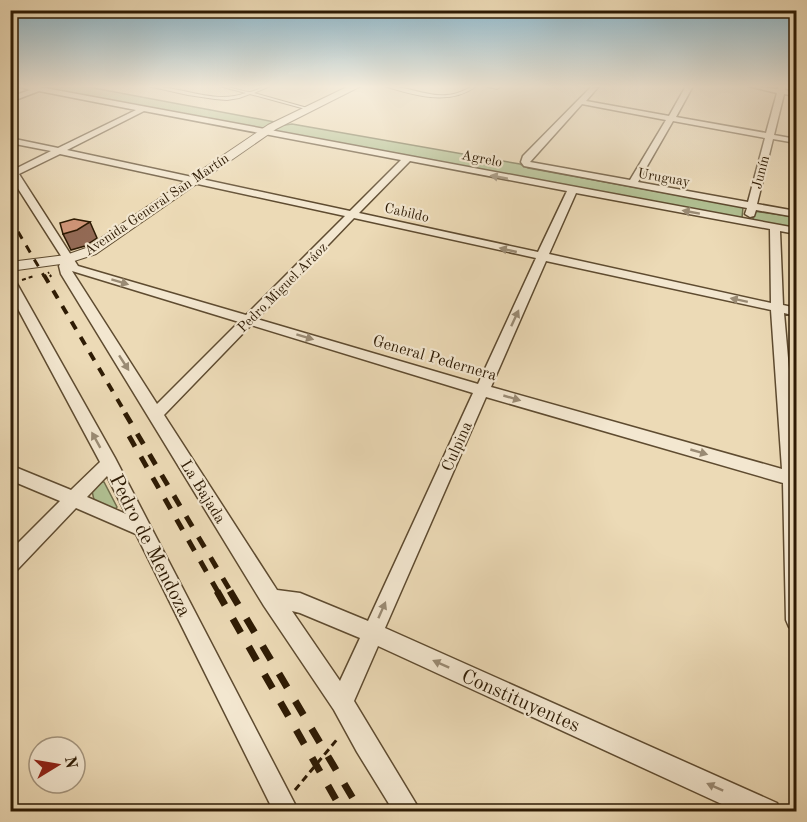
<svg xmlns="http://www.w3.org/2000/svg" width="807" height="822" font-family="'Old Standard TT',serif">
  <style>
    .green { fill: #b1c193; stroke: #706e4c; stroke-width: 1.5 }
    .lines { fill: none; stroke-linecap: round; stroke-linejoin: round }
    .service-casing { stroke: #5e4b30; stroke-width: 2 }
    .minor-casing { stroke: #5e4b30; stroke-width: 3 }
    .tertiary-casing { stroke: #5e4b30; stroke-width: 2 }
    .path-far2 { stroke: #2e1b04; stroke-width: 1.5; stroke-dasharray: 2 1.5; stroke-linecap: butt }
    .path-far1 { stroke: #2e1b04; stroke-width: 2; stroke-dasharray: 4 3; stroke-linecap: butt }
    .path { stroke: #2e1b04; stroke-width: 3; stroke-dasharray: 7 4.5; stroke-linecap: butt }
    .service { fill: #f3e7d0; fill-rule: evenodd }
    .minor { fill: #f3e7d0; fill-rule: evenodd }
    .tertiary { fill: #f3e7d0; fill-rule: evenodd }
    .rail-far3 { stroke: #2e1b04; stroke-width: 3; stroke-dasharray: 8 8; stroke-linecap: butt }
    .rail-far2 { stroke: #2e1b04; stroke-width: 4; stroke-dasharray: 9 9; stroke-linecap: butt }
    .rail-far1 { stroke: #2e1b04; stroke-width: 5; stroke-dasharray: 12 12; stroke-linecap: butt }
    .rail { stroke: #2e1b04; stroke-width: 7; stroke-dasharray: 16 16; stroke-linecap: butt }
    .shaded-wall { fill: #936a55; stroke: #2e1b04; stroke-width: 1.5 }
    .building { fill: #d2977a; stroke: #2e1b04; stroke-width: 1.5 }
    .oneway { fill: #9a8b74 }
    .labels { text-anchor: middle; stroke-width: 4.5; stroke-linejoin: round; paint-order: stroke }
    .far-street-label { font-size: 14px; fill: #2e1b04; stroke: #f3e7d0 }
    .street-label { font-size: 16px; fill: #2e1b04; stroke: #f3e7d0 }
    .near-street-label { font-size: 20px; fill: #2e1b04; stroke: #f3e7d0 }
  </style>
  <rect width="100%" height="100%" fill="#ecdab6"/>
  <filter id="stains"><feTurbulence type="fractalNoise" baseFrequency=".00333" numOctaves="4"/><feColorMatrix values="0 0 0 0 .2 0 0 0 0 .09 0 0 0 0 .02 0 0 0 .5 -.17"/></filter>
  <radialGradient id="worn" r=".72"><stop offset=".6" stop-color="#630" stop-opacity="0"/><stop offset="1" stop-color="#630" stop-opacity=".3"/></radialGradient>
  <g class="green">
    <path d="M51,86h32l192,36 -13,7 -217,-41z"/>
    <path d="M292,124l228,40 8,4 215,39 -1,11 -233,-41 -239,-47 8,-4z"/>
    <path d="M753,211l43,6v12l-43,-8z"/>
    <path d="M99,482h5l13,25 -2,3 -21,-10 -2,-9z"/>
  </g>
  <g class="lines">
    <g class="service-casing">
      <g id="service">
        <path d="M148,86c34,0 65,19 98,7l-27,-7c10,0 24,6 31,6 7,-1 12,-6 20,-6l-16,7 57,16 -2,1 -59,-16 -11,4 -12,2 -12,-1 -27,-4z"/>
        <path d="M384,86c34,0 55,21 88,0l3,1c-26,19 -62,8 -91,-1z"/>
        <path d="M484,86h18l-5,3z"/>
      </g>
    </g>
    <g class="minor-casing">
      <g id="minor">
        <path d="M18,86h16l762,142v6l-16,-3 3,74 13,3v8l-12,-3 12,135v182l-7,-3 -3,-7 -3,-137 -297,-86 -101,231 392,175 3,9h-41l-361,-166 -24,55 67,111h-27l-37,-60 -23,-42 -70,-104 -203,-332 -2,-8 4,-7 -53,-83v-11l5,4 36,-18 -41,-8v-5l48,10 78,-38 -97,-19 -29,11v-5l20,-7zM144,111l257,49 -51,51 -283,-61zM60,154l285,62 -99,99 -168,-49 -59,-92zM410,161l157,30 -29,61 -179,-39zM576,193l194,36 1,74 -222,-49zM354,218l182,40 -58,126 -221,-65zM546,261l225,49 11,159 -291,-82zM72,271l167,51 -82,82zM251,325l222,68 -105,228 -68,-28 -23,-3 -113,-175zM292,611l8,2 60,25 -20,43z"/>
        <path d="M592,86h7l-13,15 83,15 17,-30h7l-17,31 90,16 11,-40 -29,-7 30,3v-3h7v4l11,2v4l-12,-2 -10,41 22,4v4l-23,-4 -16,65 39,7v6l-40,-7 -2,6 -4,1 -5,-3 2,-6 -223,-42 -3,-4 2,-6zM582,104l84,16 -36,60 -100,-18zM673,121l92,17 -17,64 -110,-20z"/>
        <path d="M10,279l6,3 99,176 184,354h-25l-138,-278 -60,-26 -59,62 -7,3v-22l50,-50 -50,-21v-15l61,25 29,-28 -90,-168zM107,476l19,38 -39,-17z"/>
      </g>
    </g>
    <g class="tertiary-casing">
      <path id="tertiary" d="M349,86h12l-85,43 -180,125 -28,9 -58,8v-9l56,-7 20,-7 182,-123z"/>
    </g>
    <path class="path-far2" d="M48,272l3,4"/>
    <g class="path-far1">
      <path d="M50,275l1,2"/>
      <path d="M22,280l12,-4"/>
    </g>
    <path class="path" d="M295,790l44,-53"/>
    <use href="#service" class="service"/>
    <use href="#minor" class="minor"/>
    <use href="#tertiary" class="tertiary"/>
    <path class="rail-far3" d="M10,218l34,58"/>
    <path class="rail-far2" d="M44,275l82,139"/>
    <g class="rail-far1">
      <path d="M125,413l106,179"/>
      <path d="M129,436l89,156"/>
    </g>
    <g class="rail">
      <path d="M217,591l126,221"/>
      <path d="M230,591l131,221"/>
    </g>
  </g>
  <path class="shaded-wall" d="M90,222l7,16 -12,8 -14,4 -8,-16z"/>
  <path class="building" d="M74,219l16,3 -13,8 -14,4 -3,-11z"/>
  <defs><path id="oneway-solid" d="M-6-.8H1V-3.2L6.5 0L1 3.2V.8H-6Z" transform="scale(1.5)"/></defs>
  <g class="oneway">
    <use href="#oneway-solid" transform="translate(499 177) rotate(-169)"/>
    <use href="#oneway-solid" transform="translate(691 212) rotate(-170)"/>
    <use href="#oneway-solid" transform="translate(508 250) rotate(-167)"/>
    <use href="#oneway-solid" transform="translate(120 282) rotate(17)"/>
    <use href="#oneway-solid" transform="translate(739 300) rotate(-168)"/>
    <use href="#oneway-solid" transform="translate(515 318) rotate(-65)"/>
    <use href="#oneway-solid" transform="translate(305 337) rotate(17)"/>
    <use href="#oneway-solid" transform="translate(124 363) rotate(57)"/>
    <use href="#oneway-solid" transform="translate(512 398) rotate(16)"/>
    <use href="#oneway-solid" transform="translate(96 440) rotate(-119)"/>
    <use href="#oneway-solid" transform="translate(699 452) rotate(16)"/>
    <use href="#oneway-solid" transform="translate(382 610) rotate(-66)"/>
    <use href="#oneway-solid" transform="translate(441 664) rotate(-156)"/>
    <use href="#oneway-solid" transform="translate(715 787) rotate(-156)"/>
  </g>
  <linearGradient id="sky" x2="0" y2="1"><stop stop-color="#89b7ce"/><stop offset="0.43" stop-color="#f6eede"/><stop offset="1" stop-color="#f6eede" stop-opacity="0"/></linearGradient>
  <rect width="807" height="201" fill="url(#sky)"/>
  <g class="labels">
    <g class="far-street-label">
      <text transform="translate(482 158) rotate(11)" y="5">Agrelo</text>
      <text transform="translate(760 172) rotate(-75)" y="5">Junín</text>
      <text transform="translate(664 177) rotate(10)" y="5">Uruguay</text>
      <text transform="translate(156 204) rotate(-34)" y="5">Avenida General San Martín</text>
      <text transform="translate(407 212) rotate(13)" y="5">Cabildo</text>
      <text transform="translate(282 287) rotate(-45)" y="5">Pedro Miguel Aráoz</text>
    </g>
    <g class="street-label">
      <text transform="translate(435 357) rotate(16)" y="6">General Pedernera</text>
      <text transform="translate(456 446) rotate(-66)" y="6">Culpina</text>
      <text transform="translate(204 491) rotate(58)" y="6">La Bajada</text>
    </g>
    <g class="near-street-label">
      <text transform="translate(151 545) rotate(63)" y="7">Pedro de Mendoza</text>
      <text transform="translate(521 700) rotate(24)" y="7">Constituyentes</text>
    </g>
  </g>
  <rect width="807" height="822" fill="none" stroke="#ecdab6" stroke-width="36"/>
  <rect x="12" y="12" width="783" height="798" fill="none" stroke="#2e1b04" stroke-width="3"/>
  <rect x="18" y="18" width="771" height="786" fill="none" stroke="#2e1b04" stroke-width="1.5"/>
  <g transform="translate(57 765) rotate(79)"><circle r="28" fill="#f3e7d0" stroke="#a4957e" stroke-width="1.5"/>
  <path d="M0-4.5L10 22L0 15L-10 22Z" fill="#8f2418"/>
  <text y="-9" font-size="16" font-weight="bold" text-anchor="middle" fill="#2e1b04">N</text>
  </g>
  <rect width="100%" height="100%" filter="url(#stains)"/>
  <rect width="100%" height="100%" fill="url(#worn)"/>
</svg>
